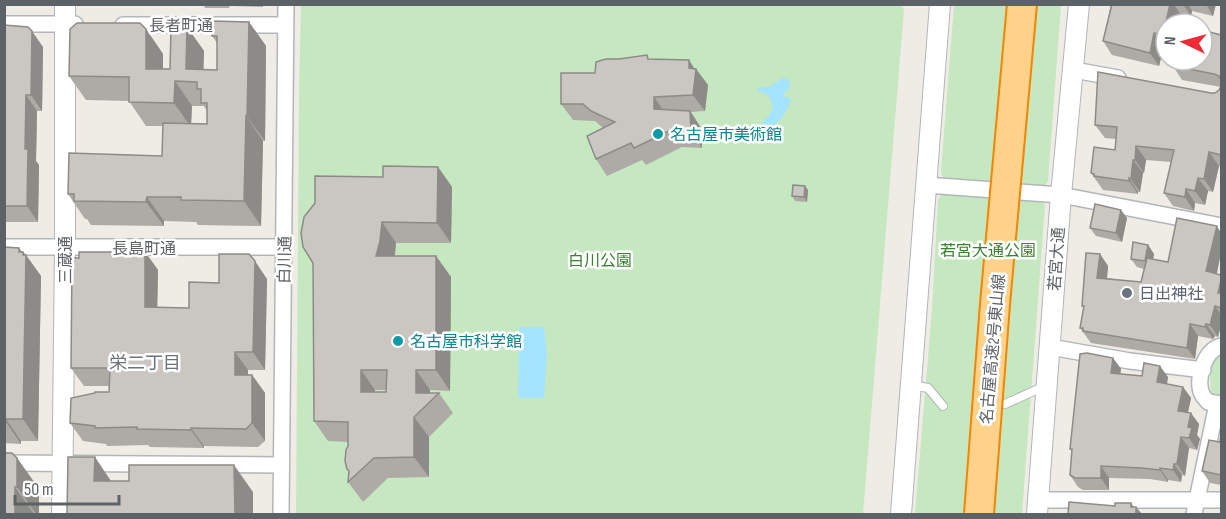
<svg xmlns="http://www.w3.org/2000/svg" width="1226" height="519" font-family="'Sofia Sans Condensed','Noto Sans JP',sans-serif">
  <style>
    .green { fill: #c6e8c0 }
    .water { fill: #a5e4ff }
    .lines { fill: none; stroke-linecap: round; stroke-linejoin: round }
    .service-casing { stroke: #b2b6ba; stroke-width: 10 }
    .minor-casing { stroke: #b2b6ba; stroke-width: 18 }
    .tertiary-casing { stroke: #b2b6ba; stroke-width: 22 }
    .service { stroke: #fff; stroke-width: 8 }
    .minor { stroke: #fff; stroke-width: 15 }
    .tertiary { stroke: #fff; stroke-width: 20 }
    .motorway-bridge-casing { stroke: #f48500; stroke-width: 32; stroke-linecap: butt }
    .motorway-bridge { stroke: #ffd28c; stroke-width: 28 }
    .wall { fill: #aeaaa6; fill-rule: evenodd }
    .shaded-wall { fill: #8d8b87 }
    .building { fill: #cac6c1; stroke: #8d8b87; stroke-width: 1.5; fill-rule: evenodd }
    .culture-dot { fill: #0f9aa8; stroke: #fff; stroke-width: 2 }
    .worship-dot { fill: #6b7280; stroke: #fff; stroke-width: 2 }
    .labels { text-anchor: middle; stroke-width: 5; stroke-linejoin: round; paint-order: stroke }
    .street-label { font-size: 16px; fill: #5c6266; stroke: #fff }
    .culture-label { font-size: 16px; fill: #0d838f; stroke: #fff; text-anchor: start }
    .park-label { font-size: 16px; fill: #388130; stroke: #fff }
    .worship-label { font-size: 16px; fill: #5b616d; stroke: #fff; text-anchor: start }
    .neighbourhood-label { font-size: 18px; fill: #6d7478; stroke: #fff }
  </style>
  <rect width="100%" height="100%" fill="#efebe5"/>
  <g class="green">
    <path d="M900,4l4,5 -41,505h-567l3,-420 2,-89z"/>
    <path d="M954,5h107l-13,176 -3,5 -4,1 -94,-7 -5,-4 -1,-5z"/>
    <path d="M947,193l94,7 4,5 -23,309h-107l17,-205 6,-109 4,-6z"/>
    <path d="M1221,356l1,40h-1l-6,-1 -4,-4c-2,-12 -1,-28 10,-35z"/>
  </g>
  <g class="water">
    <path d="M783,78l5,1 2,4 -1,7 -4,1 -1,6 7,1c-5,23 -25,36 -46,42l1,-8c13,-6 21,-11 27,-24 -2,-11 -5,-15 -16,-17l2,-4h10z"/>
    <path d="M519,327h25l3,28 -3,43h-26z"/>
  </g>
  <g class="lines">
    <g class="service-casing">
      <g id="service">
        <path d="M912,385l16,3 15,18"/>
        <path d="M1005,404l40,-18"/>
      </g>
    </g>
    <g class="minor-casing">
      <g id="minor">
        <path d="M4,24h71"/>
        <path d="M123,25h162"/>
        <path d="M1074,70l44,8"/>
        <path d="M926,185l135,10 161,31"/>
        <path d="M4,247h280"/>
        <path d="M1222,346c-17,2 -27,34 -20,48 1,3 4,5 6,8l14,2"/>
        <path d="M1050,347l80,14 73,9"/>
        <path d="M4,463l277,2"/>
        <path d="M1038,500h184"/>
        <path d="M281,514l5,-510"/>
        <path d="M1194,514l23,-110"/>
      </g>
    </g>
    <g class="tertiary-casing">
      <g id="tertiary">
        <path d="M62,514l3,-266v-244"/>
        <path d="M901,514l39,-510"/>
        <path d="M1037,514l24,-319 18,-191"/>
      </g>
    </g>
    <use href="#service" class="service"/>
    <use href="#minor" class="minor"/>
    <use href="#tertiary" class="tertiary"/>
    <g class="motorway-bridge-casing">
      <path id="motorway-bridge" d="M979,514l16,-210 27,-300"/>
    </g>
    <use href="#motorway-bridge" class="motorway-bridge"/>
  </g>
  <g class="wall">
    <path d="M93,4h31v2h-30z"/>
    <path d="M203,4h60v3l-33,-1 -1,2h-24z"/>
    <path d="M1111,4h105l-3,12 -21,-5 -1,5 -11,-2 -14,10v23l-2,-1 -5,20 -47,-11 -9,-14z"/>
    <path d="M249,22l17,24 -1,95h-2l-2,85 -63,-1 -2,-3 -32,-1v5l-73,-1 -4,-6h-2l-17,-25 94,-38 1,-30h-17l-17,-25 -43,-1 -17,-24 77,-47 17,25v15h7l17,-42 17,24 -1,19h14v-27l-5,-7zM192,106h12l3,5v13l-16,-1z"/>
    <path d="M4,25l11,1 28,21 -1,64h-5l-1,50 3,4 -1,57h-34z"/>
    <path d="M1221,30v137l-2,-1 -6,26 -5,-1 -3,14 -10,-2 -1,8 -21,-5 -9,-13 7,-31 -25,-2 -2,13h-1l-3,19h-2v2l-35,-4 -12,-17 24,-23 1,-11 -11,-1 -10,-13 116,-32h4l4,-3 2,-3 -39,-7 -9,-14 48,-31z"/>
    <path d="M649,59l47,10 12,16 -3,26 -14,1 10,16 1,20 -20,-1 -36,18 -4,-5 -35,16 -11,-17 7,-31 -8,-7 -22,-1 -12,-16 34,-31z"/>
    <path d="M438,167l14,20 -1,56h-55l-1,13h41l15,21 -1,114 -20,-1v3h9l14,20 -24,24v40l-41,1 -25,24 -15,-20 1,-10 -2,-3 1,-27 -20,-1 -14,-20 1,-218 68,-26zM375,390h11v2h-11z"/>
    <path d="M808,190l-1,12 -12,-1 -3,-5z"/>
    <path d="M1127,218l-5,24 -26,-6 -6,-8z"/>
    <path d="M1148,245l6,9 -1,5 68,16v50l-3,12 -3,-1 -2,3 -15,-3 -3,23 -104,-16 -11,-15 4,-20 -2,-2 18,-52 8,12 -1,12 34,4 3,-13 -7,-2 -6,-8z"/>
    <path d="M4,247l19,5 18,24 -3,165h-17v3l-17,-1z"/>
    <path d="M145,252l13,18 -1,38h32l30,-25 48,-4 -2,91h-17v5h4l13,18v48l-7,6 -54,-1v2l-54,-1 -2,-2 -41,1 -1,-2 -23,-3 -13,-18 39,-31v-6h-25l-13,-18 8,-110z"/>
    <path d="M1113,358l8,11 -1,5 22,2 26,1 -1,7 16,3 8,11 -3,14 11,12 -2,11 3,4 -3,11 -8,-2 -4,28 -3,-1 -1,7 -13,-2v2l-18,-3 -41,-1v12h-26l-5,-3 -8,-12 2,-24 -2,-2z"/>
    <path d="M1221,435v50l-11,-2 -8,-12 18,-29z"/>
    <path d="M17,458l22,31v25h-35z"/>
  </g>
  <g class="shaded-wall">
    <path d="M1170,4h4l6,10 -2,10 -12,-2z"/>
    <path d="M1183,4h5l4,7 -1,5z"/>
    <path d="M1206,4h10l-3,12z"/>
    <path d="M249,22l17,24 -1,95 -18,-24z"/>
    <path d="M187,27l17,24 -1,39 -6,-8 -11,-13z"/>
    <path d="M146,29l17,25v39l-17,-24z"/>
    <path d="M32,31l11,16 -1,64 -11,-16z"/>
    <path d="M1154,33l10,13 -5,20 -9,-13z"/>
    <path d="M689,60l7,11v-2l12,16 -3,26 -12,-16 -4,-27z"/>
    <path d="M175,81l17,25 -1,21 -17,-24z"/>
    <path d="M26,95l11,16 -1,50 3,4 -1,57 -11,-16 -2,-57z"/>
    <path d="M654,97l11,16 -11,-4z"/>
    <path d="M690,111l11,17 1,20 -11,-17z"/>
    <path d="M246,116l17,25 -2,85 -17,-25z"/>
    <path d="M1136,146l10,14 -2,13 -9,-13z"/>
    <path d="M1209,152l10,14 -6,26 -9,-13z"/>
    <path d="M1133,160l10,13 -3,19 -9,-13z"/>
    <path d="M438,167l14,20 -1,56 -14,-20z"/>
    <path d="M1129,178l9,14v2l-9,-13z"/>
    <path d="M1198,178l10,13 -3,14 -10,-14z"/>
    <path d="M805,186l3,4 -1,12 -3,-5z"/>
    <path d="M1186,189l9,14 -1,8 -9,-14z"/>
    <path d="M147,197l17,24v5l-18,-24z"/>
    <path d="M1121,210l6,8 -5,24 -6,-9z"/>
    <path d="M382,222l14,21 -2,18 -18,-5z"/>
    <path d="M1217,226l4,7v20l-6,30 -9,-12z"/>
    <path d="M1148,245l6,9 -3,16 -6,-9z"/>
    <path d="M19,248l4,5v-1l3,3 15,21 -3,165 -15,-22z"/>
    <path d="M145,252l13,18 -1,55 -12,-18z"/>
    <path d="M1100,254l8,12 -2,23 -9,-11z"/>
    <path d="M436,256l15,21 -1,114 -14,-21z"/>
    <path d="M255,261l12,18 -2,91 -12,-18z"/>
    <path d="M1221,280v17l-3,-4z"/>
    <path d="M1215,306l6,9v10l-3,12 -8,-12z"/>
    <path d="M1190,324l8,12 -3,23 -8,-11z"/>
    <path d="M1206,324l9,12 -2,3 -8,-12z"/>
    <path d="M235,352l13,18 -1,23 -12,-18z"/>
    <path d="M1113,358l8,11 -2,16 -8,-12z"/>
    <path d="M1160,366l8,11 -3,17 -8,-12z"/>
    <path d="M361,370l14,20v22l-14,-20z"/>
    <path d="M416,370l14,20v12l-14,-9z"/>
    <path d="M252,375l13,18v48l-13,-18z"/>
    <path d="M1183,387l8,11 -5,24 -8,-11z"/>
    <path d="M1191,413l8,11 -2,11 3,4 -3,11 -8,-12 -1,-11z"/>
    <path d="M414,417l15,20v40l-15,-20z"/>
    <path d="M6,419l15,22v3l-15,-22z"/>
    <path d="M191,428l13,18v2l-13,-18z"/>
    <path d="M1181,437l8,11 -4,28 -8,-12z"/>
    <path d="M95,457l18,27 -19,-3z"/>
    <path d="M17,458l22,31v25h-3l-19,-27z"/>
    <path d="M1174,464l8,11 -1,7 -8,-12z"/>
    <path d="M234,465l19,27v22h-18z"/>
    <path d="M1101,466l8,12v12l-8,-12z"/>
    <path d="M1160,468l8,12v2l-8,-12z"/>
    <path d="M15,487l19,27h-19z"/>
    <path d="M1131,503l5,7v-3l6,7h-6l-5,-7z"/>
  </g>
  <g class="building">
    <path d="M1112,4h58l-4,18 10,2h-10v11l-12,-2 -4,20 -47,-12z"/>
    <path d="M212,21l37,1 -2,95 -1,-1 -2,85 -63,-1v-3h-34l-1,5 -72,-1v-7h-6l1,-41 93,3 1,-33 44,1v-21h-6v-14h-4v-7l-22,-1 -1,22 -45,-1v-25l-60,-1 1,-47 7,-6h63l6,6v40h24l1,-42h16l-1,42 31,1v-34h-5z"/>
    <path d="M4,25l24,2 4,4 -1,64h-5l-1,54h3l-1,57h-23z"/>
    <path d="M1202,30l19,5v-5v50l-2,-4 -5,-2 -41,-8 1,-6h28z"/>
    <path d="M647,55l1,4 41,1v8l7,1 -3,26 -39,2v12l36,2 1,20 -20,-1 -37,18 -3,-5 -35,16 -9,-23 28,-14 -24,-11 -8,-7h-22v-31h34l1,-11 10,-3h13z"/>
    <path d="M1098,72l113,21h4l4,-3 2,-4v69l-12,-3 -5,27 -6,-1 -3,13 -9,-2 -1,8 -21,-4 10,-43 -38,-4 -1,14h-2l-2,19 -2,-1v3l-35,-5v-2l-3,-1 3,-26 21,3 2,-23 -22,-2z"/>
    <path d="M383,166l55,1 -1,56 -55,-1 -2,19 -4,15h60v114h-20v23h23l-25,24v40l-40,1 -26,24 1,-11 -2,-2 -2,-8 1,-11 2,-4v-24l-34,-1 -1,-158 -10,-16 -2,-14 3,-16 11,-14v-27l68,1zM361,370h26l-1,22h-25z"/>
    <path d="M793,185l12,1 -1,11 -12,-1z"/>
    <path d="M1095,204l26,6 -5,23 -26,-5z"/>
    <path d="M1177,218l40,8 -11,45 15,4v5l-3,13h3v15l-6,-2 -5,19 -4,-1 -1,3 -15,-3 -3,24 -104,-17v-3h-3l4,-22h-2l4,-53 14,1 -3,24 44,4 6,-24 21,4z"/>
    <path d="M1133,242l15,3 -3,16 -14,-2z"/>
    <path d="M4,247l15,1v4h4v3h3l-3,164h-17v3h-2z"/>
    <path d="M79,252h66v55l44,1v-26l30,1v-29h30l6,7 -2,91h-18v23h17v48l-6,6 -55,-1v2l-54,-1v-2l-42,1v-2l-25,-3 1,-25 24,-5v-1h14l1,-24h-39l1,-110h7z"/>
    <path d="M1087,353l26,5 -2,15 31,3 2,-13 16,3 -3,16 26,5 -5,24 13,2 -3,14 4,1 -3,10 -8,-1 -4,27h-3l-1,6 -13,-2v2l-18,-2 -41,-2v12h-26l-5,-3 2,-26h-2l10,-95z"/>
    <path d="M1221,435v40l-19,-4 7,-31 11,2z"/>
    <path d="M4,453h8l5,5v29h-2v27h-11z"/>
    <path d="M68,457h27l-1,24h35v-16h105l1,49h-168z"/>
    <path d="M1069,502l46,4v-3h16v4h5v7h-68z"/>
  </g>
  <g class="culture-dot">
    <circle cx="658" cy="134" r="6"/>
    <circle cx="398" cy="341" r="6"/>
  </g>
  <circle class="worship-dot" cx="1127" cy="293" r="6"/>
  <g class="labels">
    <g class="street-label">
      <text x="181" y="31">長者町通</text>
      <text x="144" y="254">長島町通</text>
      <text transform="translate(1056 259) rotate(-86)" y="6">若宮大通</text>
      <text transform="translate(65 260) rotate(-90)" y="6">三蔵通</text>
      <text transform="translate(284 260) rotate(-89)" y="6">白川通</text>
      <text transform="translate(992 349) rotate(-85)" y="6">名古屋高速2号東山線</text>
    </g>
    <g class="culture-label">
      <text x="670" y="140">名古屋市美術館</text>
      <text x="410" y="347">名古屋市科学館</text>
    </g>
    <g class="park-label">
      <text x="988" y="256">若宮大通公園</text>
      <text x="600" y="266">白川公園</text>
    </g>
    <g class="worship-label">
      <text x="1139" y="299">日出神社</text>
    </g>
    <g class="neighbourhood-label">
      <text x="145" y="369">栄二丁目</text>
    </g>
  </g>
  <rect width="1226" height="519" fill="none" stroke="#5c6266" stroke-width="12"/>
  <g transform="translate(1184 42) rotate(275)"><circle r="28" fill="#ffffff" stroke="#bec0c2" stroke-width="1.5"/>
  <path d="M0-4.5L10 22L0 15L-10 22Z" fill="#ef2b37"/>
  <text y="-9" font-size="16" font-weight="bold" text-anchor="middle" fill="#5c6266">N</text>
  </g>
  <path d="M15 495v9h104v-9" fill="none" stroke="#5c6266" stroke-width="3"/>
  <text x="24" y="495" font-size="18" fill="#5c6266" stroke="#ffffff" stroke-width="4.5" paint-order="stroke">50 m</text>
</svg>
